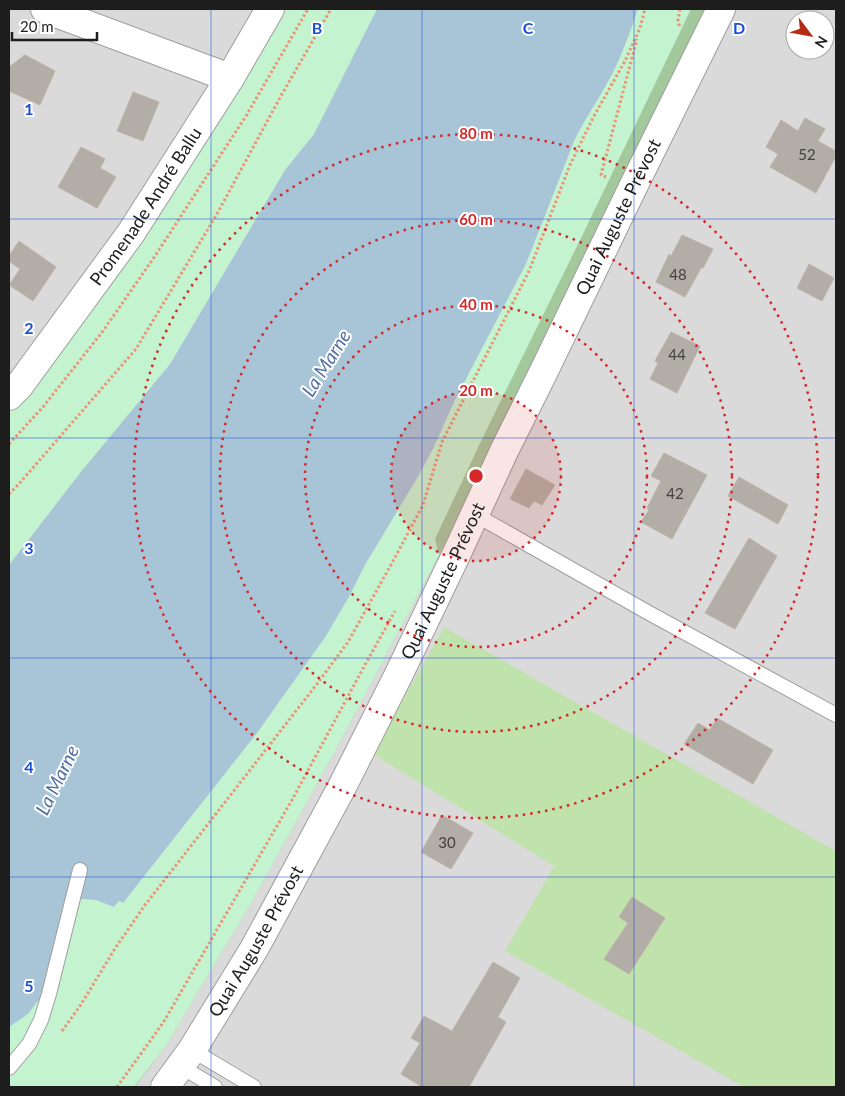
<svg xmlns="http://www.w3.org/2000/svg" width="845" height="1096" font-family="Lato,sans-serif">
  <style>
    .residential { fill: #dbdada; fill-rule: evenodd }
    .grass { fill: #c0e3ae }
    .forest { fill: #a3c89c }
    .park { fill: #c4f3cf }
    .water { fill: #a8c5d7 }
    .building { fill: #b2ada6; stroke: #bdb4a7 }
    .lines { fill: none; stroke-linecap: round; stroke-linejoin: round }
    .lane-casing { stroke: #9e9e9e; stroke-width: 16 }
    .street-casing { stroke: #9e9e9e; stroke-width: 30 }
    .path { stroke: #ec9376; stroke-width: 3; stroke-dasharray: 2.5 2.5; stroke-linecap: butt }
    .lane { stroke: #fff; stroke-width: 14 }
    .street { stroke: #fff; stroke-width: 28 }
    .grid { fill: none; stroke: #1d4ed8; stroke-width: 1; stroke-opacity: 0.55 }
    .ring { fill: none; stroke: #d62828; stroke-width: 2.5; stroke-dasharray: 2.5 5 }
    .labels { text-anchor: middle; stroke-width: 4; stroke-linejoin: round; paint-order: stroke }
    .number-label { font-size: 15px; fill: #42413f }
    .street-label { font-size: 18px; fill: #1d1d1d; stroke: #fff }
    .water-label { font-size: 19px; font-style: italic; fill: #536fa2; stroke: #fff }
    .grid-label { font-size: 16px; text-anchor: middle; font-weight: bold; fill: #1d4ed8; stroke: #fff; stroke-width: 4; stroke-linejoin: round; paint-order: stroke }
    .centre { fill: #d62828; stroke: #fff; stroke-width: 2.5 }
    .ring-label { font-size: 15px; text-anchor: middle; font-weight: bold; fill: #d62828; stroke: #fff; stroke-width: 4; stroke-linejoin: round; paint-order: stroke }
  </style>
  <rect width="100%" height="100%" fill="#edebe3"/>
  <g class="residential">
    <path d="M9,9h368l-368,556z"/>
    <path d="M708,9h128v1078h-701l32,-43 84,-141 84,-152 104,-196 178,-363zM795,20h30v30h-30z"/>
  </g>
  <path class="grass" d="M444,627l392,224v236h-92l-239,-136 49,-85 -181,-112z"/>
  <path class="forest" d="M686,9h22l-91,183 -178,363 -104,196 -84,152 -84,141 -32,43h-33l193,-388z"/>
  <g class="park">
    <path d="M283,9h94l-63,125 -29,36 -115,194 -90,109 -71,92v-153l22,-24z"/>
    <path d="M638,9h53l-108,225 -102,207 -46,98 4,16 -104,196 -84,152 -84,141 -33,43h-125v-60l19,-13 19,-40 28,-70 7,-5 14,1 18,7 5,-6 4,2 134,-170 69,-97 24,-41 15,-30 54,-90 15,-28 20,-45 72,-138 49,-125c11,-22 24,-40 35,-61 12,-22 20,-46 28,-69z"/>
  </g>
  <path class="water" d="M377,9h261c-8,23 -16,47 -28,69 -11,21 -24,39 -35,61l-49,125 -72,138 -20,45 -15,28 -54,90 -15,30 -24,41 -69,97 -134,170 -4,-2 -5,6 -18,-7 -14,-1 -7,5 -28,70 -7,24 -12,16 -19,13v-462l71,-92 90,-109 115,-194 29,-36z"/>
  <g class="building">
    <path d="M25,55l30,16 -15,34 -31,-14v-24z"/>
    <path d="M133,92l26,10 -16,39 -26,-10z"/>
    <path d="M805,118l20,11 -7,12 18,10v5l-20,37 -46,-26 8,-13 -12,-7 15,-27 17,11z"/>
    <path d="M81,147l24,12 -5,9 16,9 -19,31 -39,-21z"/>
    <path d="M682,235l31,14 -10,19h-2l-16,29 -29,-15 13,-28 2,2z"/>
    <path d="M19,241l37,26 -23,34 -24,-16 11,-16 -11,-8v-5z"/>
    <path d="M809,264l25,14 -12,23 -25,-13z"/>
    <path d="M671,332l29,14 -23,47 -27,-14 8,-16 -3,-2z"/>
    <path d="M664,453l43,22 -35,64 -31,-17 8,-12 -2,-2 14,-27 -10,-5z"/>
    <path d="M526,469l29,16 -13,20 -8,-4 -5,7 -19,-9z"/>
    <path d="M739,477l49,28 -10,19 -50,-28z"/>
    <path d="M749,538l28,18 -42,73 -30,-16z"/>
    <path d="M717,718l56,32 -20,34 -69,-40 14,-21 12,7z"/>
    <path d="M442,815l31,18 -22,36 -30,-17z"/>
    <path d="M632,897l33,21 -36,56 -25,-15 24,-36 -9,-6z"/>
    <path d="M493,962l27,16 -22,39 8,5 -37,65h-47l-21,-13 19,-31 -9,-5 13,-22 28,15z"/>
  </g>
  <g class="lines">
    <g class="lane-casing">
      <g id="lane">
        <path d="M474,514l175,99 187,102"/>
        <path d="M192,1050l62,37"/>
        <path d="M180,1066l35,21"/>
        <path d="M9,1068l20,-24 12,-24 8,-26 31,-124"/>
      </g>
    </g>
    <g class="street-casing">
      <g id="street">
        <path d="M45,9l185,69"/>
        <path id="s1" d="M9,396l10,-10 112,-153 99,-155 40,-69"/>
        <path id="s2" d="M165,1087l27,-37 62,-101 88,-162 56,-111 59,-123 47,-102 39,-78 89,-184 89,-180"/>
      </g>
    </g>
    <g class="path">
      <path d="M680,9l-2,11 2,8"/>
      <path d="M606,177l-5,-2 36,-136"/>
      <path d="M9,444l34,-37 60,-76 52,-75 91,-140 62,-107"/>
      <path d="M9,494l9,-9 118,-136 81,-135 65,-120 49,-85"/>
      <path d="M62,1031l18,-25 36,-59 29,-42 172,-221 31,-42 44,-79 31,-58 19,-63 87,-171 41,-106 24,-49 31,-55 15,-33 5,-19"/>
      <path d="M117,1087l46,-64 129,-223 74,-137 29,-52"/>
    </g>
    <use href="#lane" class="lane"/>
    <use href="#street" class="street"/>
  </g>
  <path class="grid" d="M211,9v1078M422,9v1078M634,9v1078M9,219h827M9,438h827M9,658h827M9,877h827"/>
  <circle cx="476" cy="476" r="85" fill="#d62828" fill-opacity=".12"/>
  <g class="ring">
    <circle cx="476" cy="476" r="85"/>
    <circle cx="476" cy="476" r="171"/>
    <circle cx="476" cy="476" r="256"/>
    <circle cx="476" cy="476" r="342"/>
  </g>
  <g class="labels">
    <g class="number-label">
      <text x="807" y="160">52</text>
      <text x="678" y="280">48</text>
      <text x="677" y="360">44</text>
      <text x="675" y="499">42</text>
      <text x="447" y="848">30</text>
    </g>
    <g class="street-label">
      <text dy="6" stroke="none"><textPath href="#s1" startOffset="234">Promenade André Ballu</textPath></text>
      <text dy="6" stroke="none"><textPath href="#s2" startOffset="982">Quai Auguste Prévost</textPath></text>
      <text dy="6" stroke="none"><textPath href="#s2" startOffset="578">Quai Auguste Prévost</textPath></text>
      <text dy="6" stroke="none"><textPath href="#s2" startOffset="172">Quai Auguste Prévost</textPath></text>
    </g>
    <g class="water-label">
      <text transform="translate(326 363) rotate(-58)" y="7">La Marne</text>
      <text transform="translate(57 780) rotate(-64)" y="7">La Marne</text>
    </g>
  </g>
  <g class="grid-label">
    <text x="317" y="34">B</text>
    <text x="528" y="34">C</text>
    <text x="739" y="34">D</text>
    <text x="29" y="115">1</text>
    <text x="29" y="334">2</text>
    <text x="29" y="554">3</text>
    <text x="29" y="773">4</text>
    <text x="29" y="992">5</text>
  </g>
  <circle cx="476" cy="476" r="8" class="centre"/>
  <g class="ring-label">
    <text x="476" y="139">80 m</text>
    <text x="476" y="225">60 m</text>
    <text x="476" y="310">40 m</text>
    <text x="476" y="396">20 m</text>
  </g>
  <rect width="845" height="1096" fill="none" stroke="#1d1d1d" stroke-width="20"/>
  <g transform="translate(810 35) rotate(122)"><circle r="24" fill="#ffffff" stroke="#a5a5a5"/>
  <path d="M0-4L9 19L0 12L-9 19Z" fill="#b62b13"/>
  <text y="-8" font-size="14" font-weight="bold" text-anchor="middle" fill="#1d1d1d">N</text>
  </g>
  <path d="M12 32v8h85v-8" fill="none" stroke="#1d1d1d" stroke-width="2.5"/>
  <text x="20" y="32" font-size="15" fill="#1d1d1d" stroke="#ffffff" stroke-width="4" paint-order="stroke">20 m</text>
</svg>
